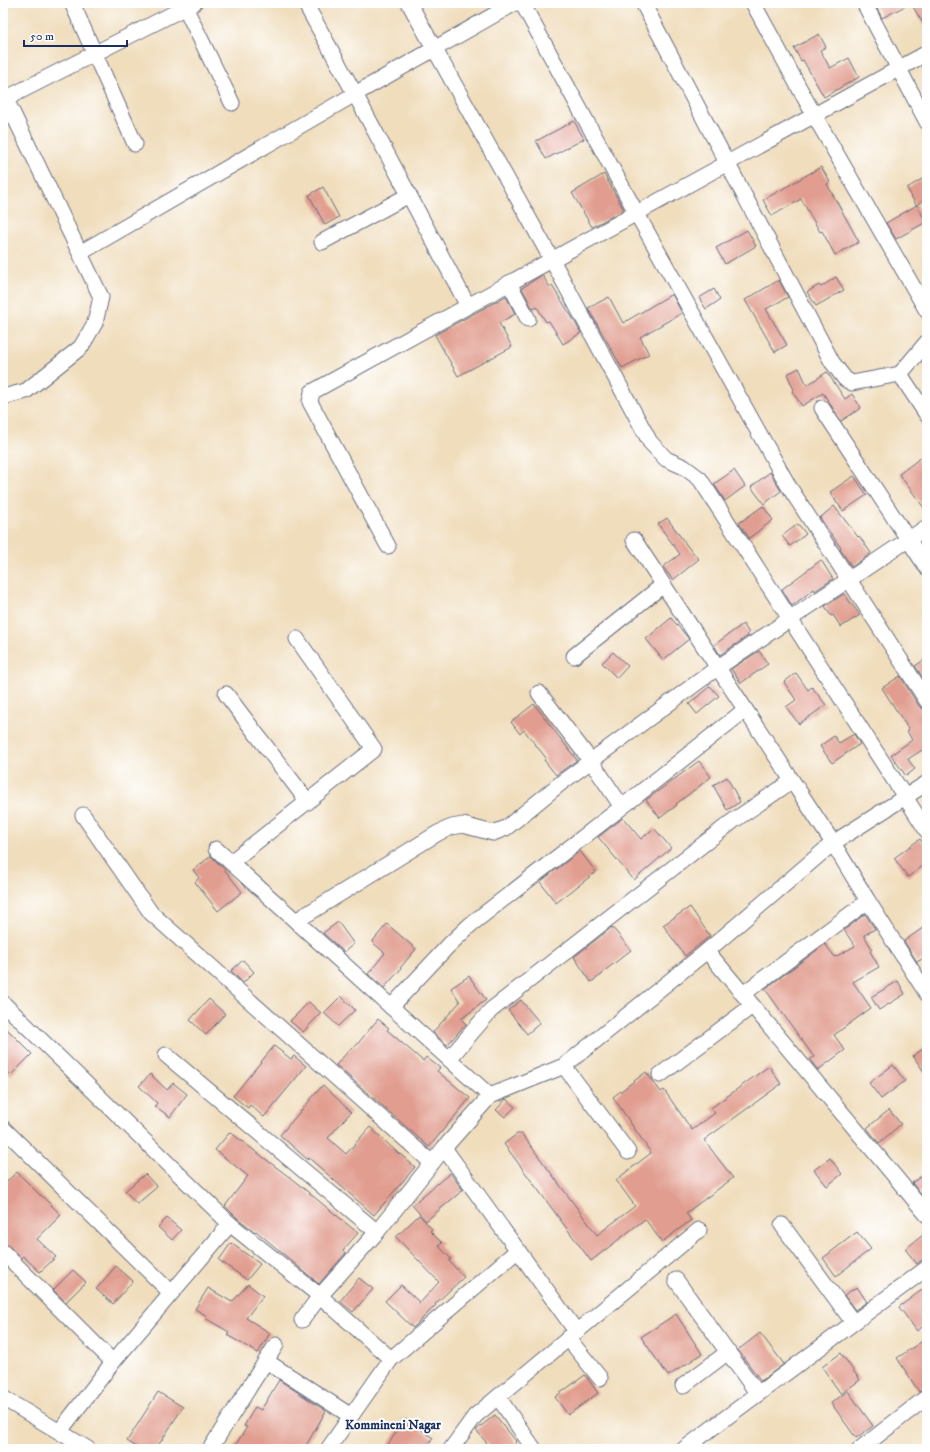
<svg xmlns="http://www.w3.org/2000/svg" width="930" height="1452" font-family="'IM FELL DW Pica',serif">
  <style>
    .building { fill: #e19d8f }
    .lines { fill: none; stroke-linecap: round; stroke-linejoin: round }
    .minor-casing { stroke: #666c7f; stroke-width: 17 }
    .minor { stroke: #fff; stroke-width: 15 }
    .labels { text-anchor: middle; stroke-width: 4; stroke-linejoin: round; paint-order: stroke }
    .neighbourhood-label { font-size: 13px; font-weight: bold; fill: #1b2f5e; stroke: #fff }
  </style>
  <rect width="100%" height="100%" fill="#fff"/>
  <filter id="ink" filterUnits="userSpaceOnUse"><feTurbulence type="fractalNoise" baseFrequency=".025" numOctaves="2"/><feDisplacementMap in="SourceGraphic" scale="8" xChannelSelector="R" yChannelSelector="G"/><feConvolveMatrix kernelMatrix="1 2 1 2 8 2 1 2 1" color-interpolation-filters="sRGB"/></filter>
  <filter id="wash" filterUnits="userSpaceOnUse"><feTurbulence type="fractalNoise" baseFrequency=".012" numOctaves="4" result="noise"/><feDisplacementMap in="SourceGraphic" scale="16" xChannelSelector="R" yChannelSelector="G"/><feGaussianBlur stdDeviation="0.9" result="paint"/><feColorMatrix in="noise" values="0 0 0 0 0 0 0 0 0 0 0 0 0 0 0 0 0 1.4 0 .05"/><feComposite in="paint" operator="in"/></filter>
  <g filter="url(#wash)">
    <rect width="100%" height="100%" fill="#f0ddbc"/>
    <g id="blocks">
      <g class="building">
        <path d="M874,3h37l-29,15z"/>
        <path d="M911,3h16v28z"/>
        <path d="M819,34l7,13 -6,3 10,18 19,-10 10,19 -35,20 -21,-37 -2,1 -7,-13z"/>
        <path d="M574,121l10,18 -38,20 -10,-18z"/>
        <path d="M821,167l9,15 -3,2 32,58 -24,13 -13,-24 -2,1 -19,-33 -29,17 -9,-16z"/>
        <path d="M604,174l20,36 -32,17 -20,-34z"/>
        <path d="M927,176v22l-11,7 -9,-17z"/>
        <path d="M323,187l16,30 -14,8 -16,-30z"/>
        <path d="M917,205l9,17 -30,17 -10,-16z"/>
        <path d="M747,230l9,16 -31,18 -9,-16z"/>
        <path d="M542,275l8,12 2,-1 20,31 9,16 -18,11 -14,-23 -3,1 -9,-15 -3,2 -3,-3 -9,-18z"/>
        <path d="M836,277l8,13 -28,16 -9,-14 12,-7 2,2z"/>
        <path d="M779,280l9,17 -22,12 21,36 -12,7 -30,-52z"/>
        <path d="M714,289l6,11 -14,9 -7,-11z"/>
        <path d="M672,294l10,19 -42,24 9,17 -27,14 -34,-60 21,-11 14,26z"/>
        <path d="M506,296l9,18 -16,9 13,24 -54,29 -23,-41z"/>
        <path d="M799,368l8,17 20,-13 18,27 7,-5 9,14 -20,13 -18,-28 -21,13 -10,-15 2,-1 -7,-16z"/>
        <path d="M927,453v59l-28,-38z"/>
        <path d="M734,470l11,16 -20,15 -11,-17z"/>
        <path d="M770,472l11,19 -17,13 -13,-17z"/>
        <path d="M854,476l13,19 -24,16 -13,-19z"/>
        <path d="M763,506l10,14 -24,18 -10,-15z"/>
        <path d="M834,506l24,31 1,-1 12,17 -19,14 -12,-18 1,-1 -21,-30z"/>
        <path d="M667,518l21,29 11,12 -26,21 -10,-13 17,-13 -22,-30z"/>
        <path d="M798,524l8,10 -16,12 -8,-10z"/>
        <path d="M821,560l12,19 -18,12 -1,-2 -22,17 -10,-17z"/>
        <path d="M844,594l16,21 -19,12 -8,-12 -2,1 -6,-10z"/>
        <path d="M671,618l18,21 -26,21 -17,-21z"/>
        <path d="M743,624l6,9 -2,1 1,2 -28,19 -6,-10z"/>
        <path d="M759,651l9,13 -27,19 -10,-14z"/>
        <path d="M613,652l15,14 -11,12 -15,-15z"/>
        <path d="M927,658v26l-12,-18z"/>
        <path d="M796,673l12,17 4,-3 14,18 -27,19 -13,-17 10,-7 -12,-18z"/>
        <path d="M900,676l19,30 4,3 4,1v7l-4,2 4,7v21l-19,12 7,10 -9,7 -15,-21 21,-15 -5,-9 2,-1 -27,-42z"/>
        <path d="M710,686l9,10 -22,18 -8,-10z"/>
        <path d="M534,704l43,56 -21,15 -12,-15 2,-2 -22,-28 -4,4 -9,-12z"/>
        <path d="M854,734l6,10 -28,19 -12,-17 14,-10 5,7z"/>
        <path d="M699,761l12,16 -35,27 1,1 -17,13 -14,-18z"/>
        <path d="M727,777l13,25 -13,8 -14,-25z"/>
        <path d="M623,818l18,21 13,-11 17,20 -37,32 -36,-43z"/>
        <path d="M920,839l7,9v15l-19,14 -14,-19z"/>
        <path d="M580,851l16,21 -40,31 -16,-21z"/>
        <path d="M211,856l13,13 18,23 -24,19 -23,-29 4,-4 -6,-8z"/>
        <path d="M690,907l20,29 -25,20 -22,-31z"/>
        <path d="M865,914l10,15 -11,6 8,14 -2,2 9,16 -26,15 18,26 -37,27 11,15 -27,20 -8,-10 4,-3 -49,-68 60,-45 10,13 20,-11 -11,-16z"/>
        <path d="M338,922l16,22 -10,8 -21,-19z"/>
        <path d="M387,924l29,25 -16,19 1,1 -17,19 -16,-14 17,-21 -13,-11z"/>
        <path d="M927,925v31l-10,6 -13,-21z"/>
        <path d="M612,927l19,23 -29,23 1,1 -12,8 -17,-25z"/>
        <path d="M243,960l11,12 -11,11 -12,-12z"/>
        <path d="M469,976l17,24 -25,19 5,5 -19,21 -14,-13 27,-30 -9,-14z"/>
        <path d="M898,981l7,13 -26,16 -8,-13z"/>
        <path d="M341,996l14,14 -17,16 -14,-13z"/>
        <path d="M209,999l16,15 -19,21 -16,-15z"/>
        <path d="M521,1000l19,23 -13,11 -19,-24z"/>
        <path d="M309,1002l12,11 -18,19 -13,-11z"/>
        <path d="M378,1019l11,9 -2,2 36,31 3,-4 14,11 -3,3 33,27 -41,49 -93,-82 17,-19 2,1z"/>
        <path d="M3,1025l29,29 -21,21 -8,-8z"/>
        <path d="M274,1046l17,13 3,-3 12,10 -42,51 -14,-12 -2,3 -15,-12z"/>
        <path d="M927,1046v30l-14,-20z"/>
        <path d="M893,1065l12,16 -24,18 -12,-16z"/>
        <path d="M769,1066l12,18 -77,56 29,38 -47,35 5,7 -29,22 -17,-23 -54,42 -87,-117 13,-10h5l75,101 38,-29 -19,-26 35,-27 -38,-56 33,-25 15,20 3,-2 28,40 23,-17 -4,-5z"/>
        <path d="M150,1074l17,16 6,-7 14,11 -17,23 -15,-11 2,-3 -18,-17z"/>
        <path d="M323,1085l28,27 -23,26 18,16 24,-27 30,28v-1l15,13 -41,48 -65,-57 -1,2 -28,-25z"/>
        <path d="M506,1099l9,8 -10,10 -9,-7z"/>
        <path d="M889,1110l12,14 -22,19 -12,-15z"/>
        <path d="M230,1132l67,51 61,50 -15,17 3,3 -27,31 -63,-53 -1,1 -19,-15 -11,-11 23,-30 -33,-26z"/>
        <path d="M830,1158l12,16 -15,12 -13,-16z"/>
        <path d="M17,1172l24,24v-1l20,20 -24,24 19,18 -16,15 -17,-16 -2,2 -18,-17v-56z"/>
        <path d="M927,1172v29l-15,-18z"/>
        <path d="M450,1173l13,17 -37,31 -14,-16z"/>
        <path d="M145,1174l12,13 -20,17 -12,-13z"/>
        <path d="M419,1215l13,14 -2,2 12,12 -3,3 12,13 -2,2 15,16 -29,27 1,1 -23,23 -28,-27 16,-16 19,18 19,-21 -43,-45z"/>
        <path d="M167,1218l14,12 -9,10 -14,-13z"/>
        <path d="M857,1232l14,17 -35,27 -13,-18z"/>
        <path d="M927,1232v24l-10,8 -12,-15z"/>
        <path d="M231,1243l29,21 -13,16 -28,-20z"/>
        <path d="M116,1266l17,15 -20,23 -17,-15z"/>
        <path d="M73,1270l13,12 -20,20 -13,-12z"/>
        <path d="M359,1278l14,11 -20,23 -13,-11z"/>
        <path d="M248,1284l15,12 -17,22 24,15 -12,20 -31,-18 2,-3 -24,-14 2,-2 -12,-7 13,-21 24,14z"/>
        <path d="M927,1286v37l-10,8 -18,-24z"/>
        <path d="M857,1287l10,15 -12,8 -11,-15z"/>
        <path d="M676,1314l26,40 -34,22 -27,-39z"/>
        <path d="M760,1333l24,31 -23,17 -23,-31z"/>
        <path d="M927,1338v50l-8,4 -22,-34z"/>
        <path d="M841,1353l19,27 -19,14 -19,-27z"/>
        <path d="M585,1375l13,18 -30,22 -13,-18z"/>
        <path d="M279,1380l47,31 -22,38h-71l14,-22 -3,-1 11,-19 6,3z"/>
        <path d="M848,1391l25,35 -17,12 -25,-35z"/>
        <path d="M158,1392l25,15 -27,42h-16l-13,-8z"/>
        <path d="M495,1415l21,26 -1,1 5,7h-28l-16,-19z"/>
        <path d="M405,1419l28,19 -7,11h-41z"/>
      </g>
    </g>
  </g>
  <g filter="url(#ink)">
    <use href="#blocks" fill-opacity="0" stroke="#666c7f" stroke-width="1"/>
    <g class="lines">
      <g class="minor-casing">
        <g id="minor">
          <path d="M72,3l63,141"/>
          <path d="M183,3l49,100"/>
          <path d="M305,3l50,91 160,-91"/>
          <path d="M409,3l143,257 98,182 16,17 18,8 16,12 90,140 137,212"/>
          <path d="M522,3l115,211 151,271 139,216"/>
          <path d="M643,3l189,359 13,17 7,4 48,-9"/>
          <path d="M753,3l61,112 113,196"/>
          <path d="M864,3l63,119"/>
          <path d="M3,93l98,204 -6,26 -14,24 -55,44 -23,6"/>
          <path d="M3,100l191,-97"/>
          <path d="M409,195l59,111"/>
          <path d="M80,253l275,-159 54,101 -87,47"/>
          <path d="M509,283l19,36"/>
          <path d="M927,342l-27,32 27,41"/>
          <path d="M822,408l105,160"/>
          <path d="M634,540l199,303 35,58 59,93"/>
          <path d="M388,546l-78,-144 2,-10 615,-339"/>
          <path d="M574,656l89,-71"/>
          <path d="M226,694l82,108"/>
          <path d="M622,807l123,-97"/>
          <path d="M83,815l68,98 281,250"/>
          <path d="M216,849l274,247"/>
          <path d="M231,862l143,-113 -77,-110"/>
          <path d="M296,921l142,-88 14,-6 11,-2 30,8 13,-5 55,-45 156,-115 210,-141"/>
          <path d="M707,951l220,264"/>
          <path d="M743,994l125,-93"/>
          <path d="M3,1003l227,221 90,72 71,63"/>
          <path d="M391,1007l58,-62 21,-20 152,-118 -31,-46 -52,-68"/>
          <path d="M166,1055l211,177"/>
          <path d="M449,1059l42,-49 242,-189 59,-40"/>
          <path d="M564,1066l64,86"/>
          <path d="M660,1075l92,-69"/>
          <path d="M3,1128l168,165"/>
          <path d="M444,1148l132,183"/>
          <path d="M782,1225l71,97"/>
          <path d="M3,1252l110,110"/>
          <path d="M676,1280l82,114"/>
          <path d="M302,1320l18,-24 57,-64 67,-84 46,-52 74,-30 143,-115 126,-108 94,-60"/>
          <path d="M568,1338l32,40"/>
          <path d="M266,1361l85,55"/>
          <path d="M683,1386l45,-34"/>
          <path d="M498,1397l36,52"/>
          <path d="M3,1398l85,51"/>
          <path d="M60,1431l53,-69 117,-138"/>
          <path d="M210,1449l66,-104"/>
          <path d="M328,1449l63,-90 127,-109"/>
          <path d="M451,1449l24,-33 224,-186"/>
          <path d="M684,1449l243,-181"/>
          <path d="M860,1449l67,-52"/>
        </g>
      </g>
      <use href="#minor" class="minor"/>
    </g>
  </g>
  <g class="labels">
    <g class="neighbourhood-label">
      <text x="393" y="1429">Kommineni Nagar</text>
    </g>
  </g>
  <rect width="930" height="1452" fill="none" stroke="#fff" stroke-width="16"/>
  <path d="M24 40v6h103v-6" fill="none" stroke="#1b2f5e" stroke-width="2"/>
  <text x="30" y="40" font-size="12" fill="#1b2f5e" stroke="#ffffff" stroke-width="3" paint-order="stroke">50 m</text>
</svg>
